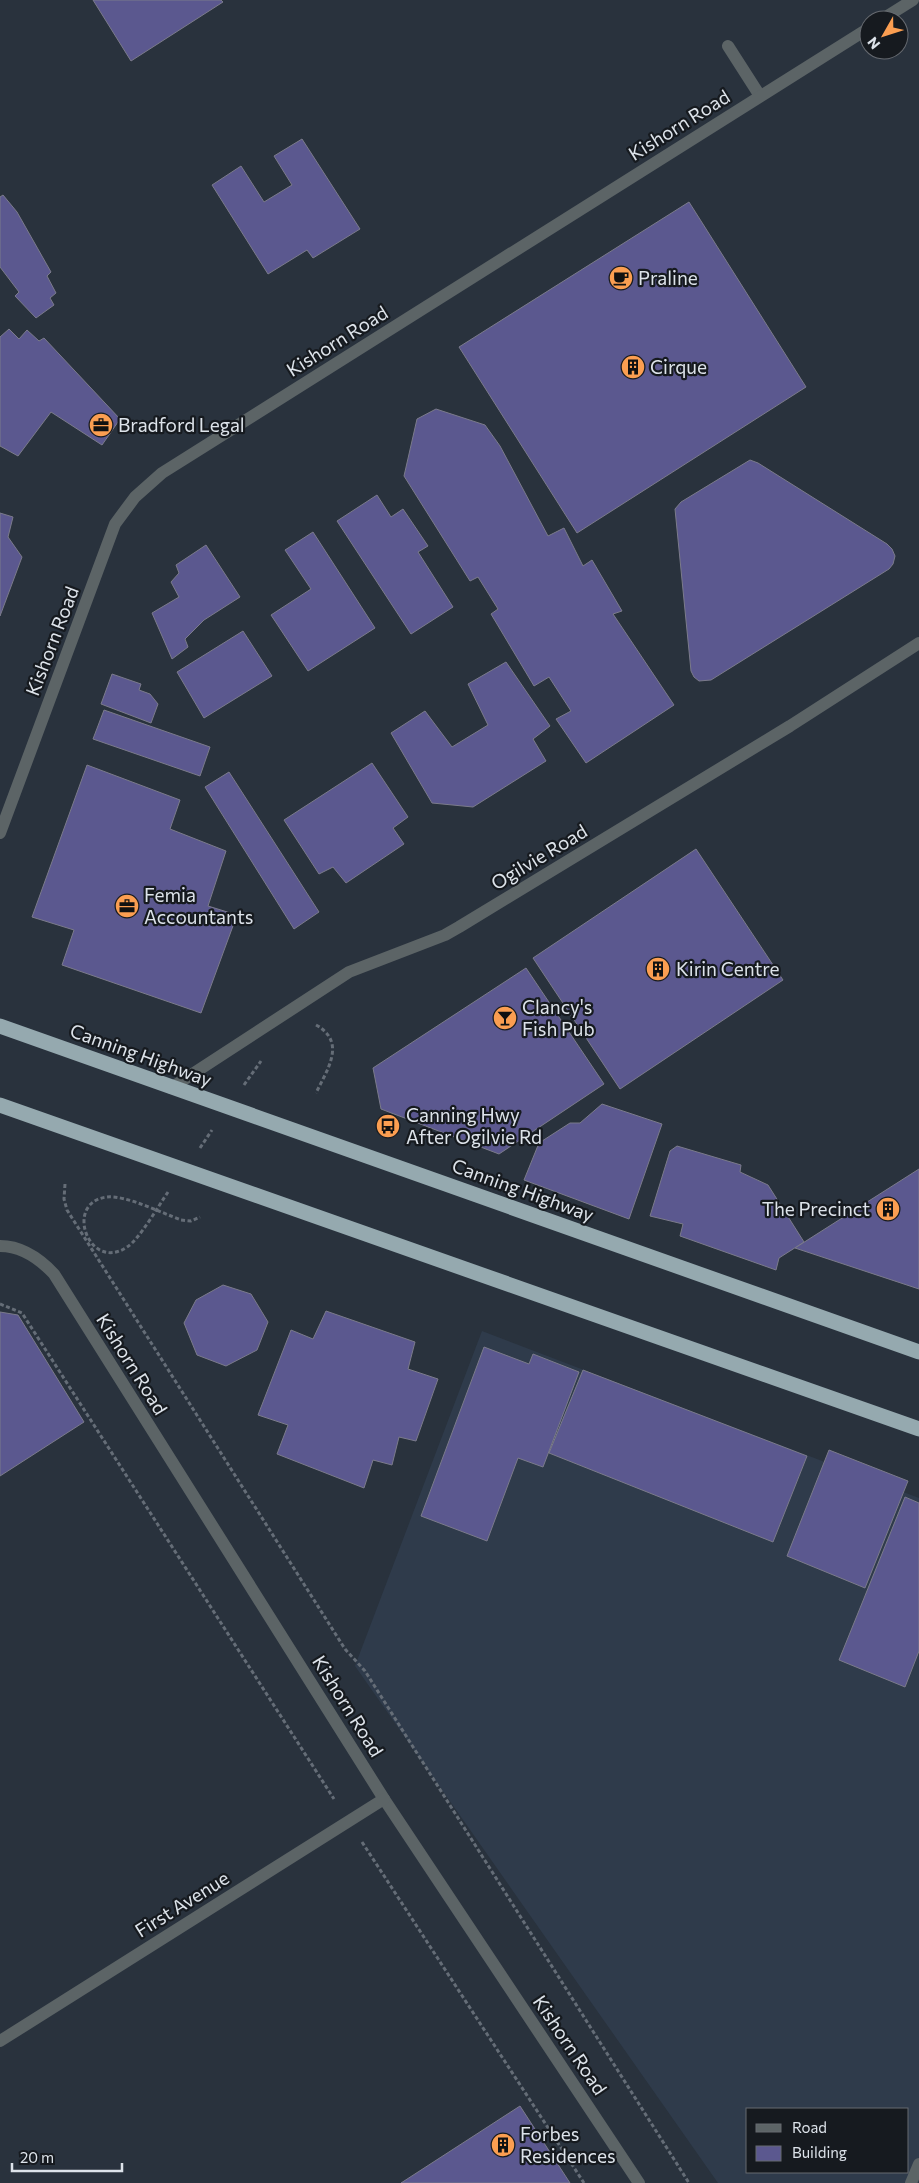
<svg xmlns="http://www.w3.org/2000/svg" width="919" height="2183" font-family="Commissioner,sans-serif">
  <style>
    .built { fill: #2f3b4b; fill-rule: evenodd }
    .building { fill: #5b588f; stroke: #7b7b8b }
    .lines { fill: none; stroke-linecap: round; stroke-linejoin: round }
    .path { stroke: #656d77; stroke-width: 3; stroke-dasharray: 4 2.5; stroke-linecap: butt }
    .lane { stroke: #5c6466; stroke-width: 12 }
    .street { stroke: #5c6466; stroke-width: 12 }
    .highway { stroke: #95a9af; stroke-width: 15 }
    .labels { text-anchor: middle; stroke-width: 4.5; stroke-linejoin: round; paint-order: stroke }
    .street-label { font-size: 19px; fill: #dde3ea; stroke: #161a1f }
    .poi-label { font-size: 19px; fill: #dde3ea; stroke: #161a1f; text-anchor: start }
  </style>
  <rect width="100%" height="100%" fill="#29323d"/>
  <path class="built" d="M482,1331l437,167v685h-201l-363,-517zM748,2109h160v63h-160z"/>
  <g class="building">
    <path d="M93,0h128l2,2 -92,59z"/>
    <path d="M302,139l58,90 -47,29 -6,-8 -39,24 -56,-89 29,-19 23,36 28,-17 -18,-29z"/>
    <path d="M3,195l14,17 34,60 -4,4 9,17 -6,5 4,7 -18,13 -21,-22 4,-4 -19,-25v-70z"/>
    <path d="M689,202l117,185 -229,146 -118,-186z"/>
    <path d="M9,329l10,10 8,-9 12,11 5,-3 76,81 -18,26 -51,-33 -33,44 -18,-10v-109z"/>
    <path d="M436,409l49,16 15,21 48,90 16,-8 19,38 9,-6 30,51 -9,3 61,91 -88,58 -30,-44 15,-8 -22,-34 -15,9 -43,-72 7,-5 -20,-32 -8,4 -66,-105 13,-57z"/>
    <path d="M750,460l8,3 129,81 5,5 3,7 -2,8 -4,5 -178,111 -12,1 -5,-4 -3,-6 -16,-162 6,-7z"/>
    <path d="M377,495l14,22 12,-8 25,37 -10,6 35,55 -42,27 -74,-113z"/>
    <path d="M0,513l13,4 -5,20 14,20 -22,59z"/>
    <path d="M313,532l62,96 -67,43 -37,-56 40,-26 -26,-39z"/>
    <path d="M206,545l34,52 -36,23 -19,19 3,8 -16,12 -20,-46 27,-16 -8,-15 8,-9 -3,-8z"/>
    <path d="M243,631l29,45 -68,42 -27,-46z"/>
    <path d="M506,662l44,64 -17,13 13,22 -73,46 -41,-4 -41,-70 34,-22 27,36 36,-22 -20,-41z"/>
    <path d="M112,674l29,10 -2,6 11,4 8,10 -7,19 -50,-19z"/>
    <path d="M104,710l106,37 -10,29 -107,-37z"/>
    <path d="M372,763l36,54 -15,11 11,16 -58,39 -13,-16 -14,7 -35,-54z"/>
    <path d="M87,765l93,35 -10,29 56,22 -18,55 29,9 -36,98 -139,-48 12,-35 -42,-13z"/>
    <path d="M229,772l90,140 -25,17 -89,-142z"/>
    <path d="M696,849l87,131 -163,109 -87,-131z"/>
    <path d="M526,968l78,116 -105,70 -118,-45 -8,-41z"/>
    <path d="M602,1104l60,20 -33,95 -105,-39 15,-37 31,-20h10z"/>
    <path d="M677,1146l64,19 -1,7 28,13 36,57 -25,16 -3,12 -96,-34 3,-12 -33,-8 20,-65z"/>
    <path d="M919,1169v120l-124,-41z"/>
    <path d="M223,1285l28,9 17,28 -11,28 -31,16 -29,-11 -13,-32 12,-23z"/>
    <path d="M326,1311l89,31 -7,27 30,10 -22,62 -17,-4 -7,28 -19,-5 -9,28 -87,-34 11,-29 -30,-10 33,-85 22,9z"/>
    <path d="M0,1312l18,3 66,107 -84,54z"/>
    <path d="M484,1347l45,17 4,-10 46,18 -36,95 -25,-9 -31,83 -66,-25z"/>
    <path d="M583,1370l224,86 -34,86 -224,-89z"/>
    <path d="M829,1450l79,31 -43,107 -78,-32z"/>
    <path d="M905,1497l14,6v148l-14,36 -66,-27z"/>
    <path d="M520,2106l50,77h-169z"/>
  </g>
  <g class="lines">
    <g class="path">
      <path d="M316,1025c31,17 11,45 0,68"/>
      <path d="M244,1085l17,-24"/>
      <path d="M200,1148l12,-18"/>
      <path d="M65,1184l-1,15 3,11 278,439 20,22 324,512"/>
      <path d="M168,1192c-9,13 -29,48 -41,55 -38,26 -64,-45 -20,-50 19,-2 55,16 74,23l10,1 9,-4"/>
      <path d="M0,1304l22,9 312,486"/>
      <path d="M362,1842l222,341"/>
    </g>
    <path class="lane" d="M728,46l32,50"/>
    <g class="street">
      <path d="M881,20l32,-20"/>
      <path d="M0,833l115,-309 20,-27 27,-24 707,-445"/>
      <path d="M171,1088l178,-116 96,-37 14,-8 331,-201 129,-83"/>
      <path d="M0,1246c22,0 39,12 54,28l330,525 255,384"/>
      <path d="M0,2041l384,-242"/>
      <path d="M911,2183l8,-19"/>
    </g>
    <g class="highway">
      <path d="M0,1026l919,326"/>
      <path d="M0,1105l919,324"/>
    </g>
  </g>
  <defs>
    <g id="cafe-disc" transform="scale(1.25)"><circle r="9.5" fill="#fb9e51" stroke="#161a1f"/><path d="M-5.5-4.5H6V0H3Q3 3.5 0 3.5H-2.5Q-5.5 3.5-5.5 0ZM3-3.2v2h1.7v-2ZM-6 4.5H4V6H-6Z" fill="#111"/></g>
    <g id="building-disc" transform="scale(1.25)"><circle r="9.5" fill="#fb9e51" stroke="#161a1f"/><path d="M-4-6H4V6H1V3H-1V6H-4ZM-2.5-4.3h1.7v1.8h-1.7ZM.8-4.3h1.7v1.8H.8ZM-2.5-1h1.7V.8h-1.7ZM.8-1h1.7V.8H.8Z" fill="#111"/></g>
    <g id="office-disc" transform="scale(1.25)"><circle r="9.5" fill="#fb9e51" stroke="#161a1f"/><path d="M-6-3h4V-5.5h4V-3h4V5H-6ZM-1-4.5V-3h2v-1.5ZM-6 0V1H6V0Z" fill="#111"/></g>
    <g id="bar-disc" transform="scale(1.25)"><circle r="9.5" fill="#fb9e51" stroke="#161a1f"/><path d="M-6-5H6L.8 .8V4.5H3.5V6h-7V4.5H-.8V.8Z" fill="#111"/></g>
    <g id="bus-disc" transform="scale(1.25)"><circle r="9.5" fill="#fb9e51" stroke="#161a1f"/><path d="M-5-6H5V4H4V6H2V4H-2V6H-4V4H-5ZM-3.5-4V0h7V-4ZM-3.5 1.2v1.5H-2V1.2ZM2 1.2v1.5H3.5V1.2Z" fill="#111"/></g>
  </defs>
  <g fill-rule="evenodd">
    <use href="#cafe-disc" x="621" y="278"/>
    <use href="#building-disc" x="633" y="367"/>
    <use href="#office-disc" x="101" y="425"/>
    <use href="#office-disc" x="127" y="906"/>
    <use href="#building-disc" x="658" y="969"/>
    <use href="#bar-disc" x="505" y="1018"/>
    <use href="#bus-disc" x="388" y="1126"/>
    <use href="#building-disc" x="888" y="1209"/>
    <use href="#building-disc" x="503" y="2145"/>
  </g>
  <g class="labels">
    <g class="street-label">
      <text transform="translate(679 125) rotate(-32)" y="7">Kishorn Road</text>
      <text transform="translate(337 341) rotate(-32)" y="7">Kishorn Road</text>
      <text transform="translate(52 641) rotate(-69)" y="7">Kishorn Road</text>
      <text transform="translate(539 857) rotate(-31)" y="7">Ogilvie Road</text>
      <text transform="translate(141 1055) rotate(20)" y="7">Canning Highway</text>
      <text transform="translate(523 1190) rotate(20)" y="7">Canning Highway</text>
      <text transform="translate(132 1364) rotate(58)" y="7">Kishorn Road</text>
      <text transform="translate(348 1706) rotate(58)" y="7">Kishorn Road</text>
      <text transform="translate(182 1904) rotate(-32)" y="7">First Avenue</text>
      <text transform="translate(570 2045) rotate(56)" y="7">Kishorn Road</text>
    </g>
    <g class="poi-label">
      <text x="638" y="285">Praline</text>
      <text x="650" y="374">Cirque</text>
      <text x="118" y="432">Bradford Legal</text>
      <text x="144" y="902">Femia<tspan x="144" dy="22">Accountants</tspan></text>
      <text x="676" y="976">Kirin Centre</text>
      <text x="522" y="1014">Clancy's<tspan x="522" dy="22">Fish Pub</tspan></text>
      <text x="406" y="1122">Canning Hwy<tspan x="406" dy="22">After Ogilvie Rd</tspan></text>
      <text x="870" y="1216" text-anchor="end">The Precinct</text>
      <text x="520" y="2141">Forbes<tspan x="520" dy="22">Residences</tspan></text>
    </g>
  </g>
  <rect x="746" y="2108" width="162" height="65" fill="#161a1f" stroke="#666a70"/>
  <rect x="756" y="2124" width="25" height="8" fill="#5c6466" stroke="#666a70"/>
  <text x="792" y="2133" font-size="15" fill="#dde3ea">Road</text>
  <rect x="756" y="2146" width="25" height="15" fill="#5b588f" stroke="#666a70"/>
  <text x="792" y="2158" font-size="15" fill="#dde3ea">Building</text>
  <g transform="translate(884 35) rotate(231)"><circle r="24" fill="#161a1f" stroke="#666a70"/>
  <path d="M0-4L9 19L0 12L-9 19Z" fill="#fb9e51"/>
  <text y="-8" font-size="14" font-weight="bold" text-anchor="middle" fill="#dde3ea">N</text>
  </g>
  <path d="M12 2163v8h110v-8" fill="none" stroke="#dde3ea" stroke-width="2.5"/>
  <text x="20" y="2163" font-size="15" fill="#dde3ea" stroke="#161a1f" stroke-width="4" paint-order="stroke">20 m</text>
</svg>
